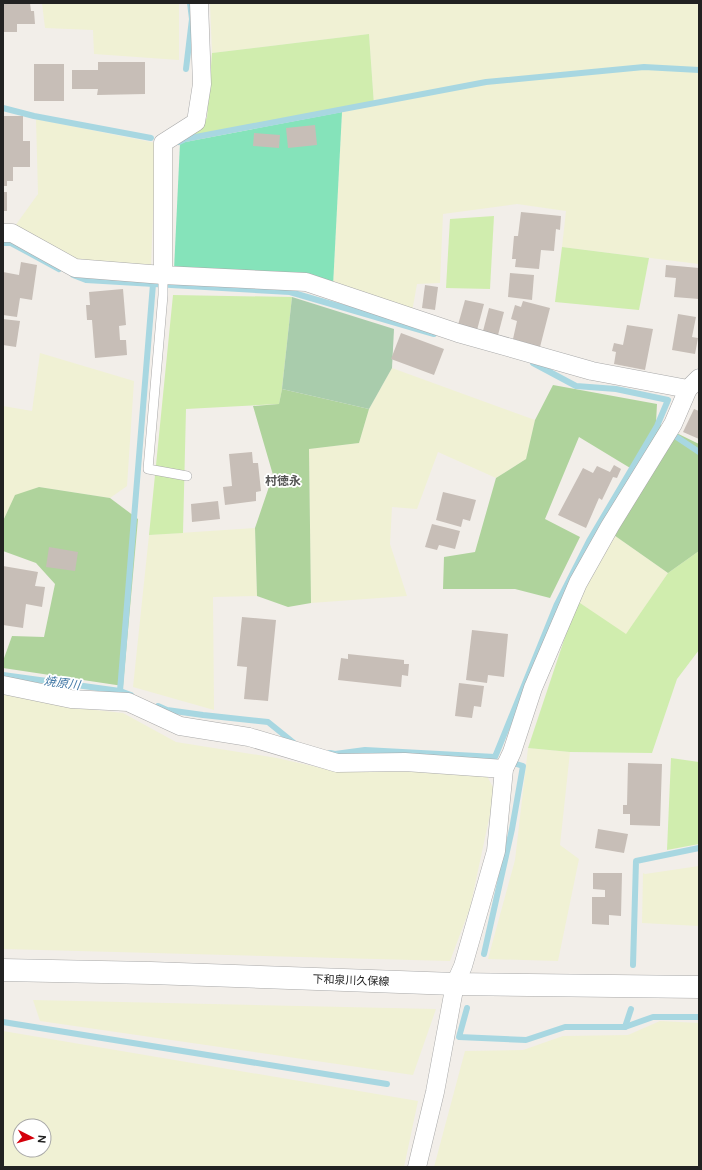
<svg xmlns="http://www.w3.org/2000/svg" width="702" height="1170" font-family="'DM Sans','Noto Sans JP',sans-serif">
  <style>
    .farmland { fill: #f0f1d4; fill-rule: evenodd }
    .grass { fill: #d0edae }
    .forest { fill: #afd39c }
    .cemetery { fill: #a9ccac }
    .pitch { fill: #85e3ba }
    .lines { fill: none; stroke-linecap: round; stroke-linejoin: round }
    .stream { stroke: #a8d7e1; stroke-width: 6 }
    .building { fill: #c7beb7 }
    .service-casing { stroke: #a9a9a9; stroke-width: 10 }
    .minor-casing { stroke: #a9a9a9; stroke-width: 19 }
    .tertiary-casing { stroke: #a9a9a9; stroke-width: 23 }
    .service { stroke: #fff; stroke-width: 9 }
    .minor { stroke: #fff; stroke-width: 18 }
    .tertiary { stroke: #fff; stroke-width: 22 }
    .labels { text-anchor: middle; stroke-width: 3.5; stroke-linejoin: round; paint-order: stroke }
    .street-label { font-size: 11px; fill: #222; stroke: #fff }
    .neighbourhood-label { font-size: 12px; font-weight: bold; fill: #555; stroke: #fff }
    .water-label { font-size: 12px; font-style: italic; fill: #4379a6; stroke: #fff }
  </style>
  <rect width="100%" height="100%" fill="#f2eee9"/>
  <g class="farmland">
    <path d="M42,3h137v57l-85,-6 -1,-24 -48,-2z"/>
    <path d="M210,3h489v261l-137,-17 4,-36 -49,-7 -74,10 -3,69 -23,1 -5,28 -79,-26 9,-174 32,-7 -5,-71 -157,19z"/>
    <path d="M36,119l120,24 -5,123 -73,-5 -63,-35 23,-32z"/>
    <path d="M40,353l94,28 -7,105 -17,12 -71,-11 -24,9 -12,25v-115l29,5z"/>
    <path d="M392,368l143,52 -9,39 -30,19 -58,-26 -21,57 -25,-2 -2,37 17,52 -96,7 -2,-154 50,-6 10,-34z"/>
    <path d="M255,528l2,68 -44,1 1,113 -81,-23 16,-152z"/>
    <path d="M611,533l57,40 -42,62 -49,-34z"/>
    <path d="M3,692l66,15 54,6 53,29 101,16 57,13 74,-5 79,10 8,15 -25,117 -20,53 -447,-12z"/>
    <path d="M528,748l42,4 -10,93 19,14 -21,102 -70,-2 27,-99z"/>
    <path d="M699,866v60l-57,-3 1,-50 2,1z"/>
    <path d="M33,1000l403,9 -23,66 -373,-54z"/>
    <path d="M660,1021l39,2v144h-265l31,-116 58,-1 40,-14 65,-1z"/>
    <path d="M3,1031l415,70 -14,66h-401zM20,1126h24v24h-24z"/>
  </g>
  <g class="grass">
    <path d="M369,34l5,71 -194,38 27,-25 5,-65z"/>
    <path d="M494,216l-4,73 -44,-1 4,-69z"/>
    <path d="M562,247l87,11 -10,52 -84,-8z"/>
    <path d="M173,295l119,2 -10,92 -3,15 -93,5 -3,124 -34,2z"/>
    <path d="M699,551v99l-22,29 -25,74 -82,-1 -42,-4 49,-147 49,33 42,-61z"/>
    <path d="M671,758l28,4v82l-32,6z"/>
  </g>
  <g class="forest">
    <path d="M553,385l104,19 -1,19 43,21v107l-31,22 -57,-40 34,-56 -66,-40 -34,82 35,18 -30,61 -35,-9h-72l1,-32 31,-5 21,-74 30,-19 9,-39z"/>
    <path d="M282,389l87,20 -10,34 -50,6 2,154 -23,4 -31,-11 -2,-68 18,-53 -20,-69 26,-2z"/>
    <path d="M39,487l71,11 28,21 -15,167 -120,-18v-7l9,-25 32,1 11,-53 -19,-21 -33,-12v-30l12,-26z"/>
  </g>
  <path class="cemetery" d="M292,297l102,32 -2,39 -23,41 -87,-20z"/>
  <path class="pitch" d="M342,112l-9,174 -159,-16 6,-127z"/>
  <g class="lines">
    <g class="stream">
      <path d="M186,69l6,-50 -2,-16"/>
      <path d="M3,108l31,8 117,22"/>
      <path d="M179,142l6,-3 301,-57 158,-15 55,3"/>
      <path d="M3,243h8l48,26"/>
      <path d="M73,275l13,5 204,12 144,42"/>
      <path d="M669,432l30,20"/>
      <path d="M3,675l117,16 11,4"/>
      <path d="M120,691l33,-407"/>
      <path d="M158,706l9,4 36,5 65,7 26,21"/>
      <path d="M330,753l5,1 30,-4 130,7 62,-153 32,-63 68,-115 11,-26 -52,-11 -40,-3 -43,-23"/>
      <path d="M484,954l28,-125 11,-63 -13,-4"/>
      <path d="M633,965l3,-104 63,-13"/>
      <path d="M467,1008l-8,29 67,3 39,-13h60l28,-10h46"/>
      <path d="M3,1022l384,62"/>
      <path d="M625,1027l6,-18"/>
    </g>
  </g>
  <g class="building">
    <path d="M3,3h27l1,8h3l1,13h-18v8h-14z"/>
    <path d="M98,62h47v32l-48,1 1,-6h-26v-19h26z"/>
    <rect x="34" y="64" width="30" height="37"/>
    <path d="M3,116h20v25h7v26h-17v14h-6v5h-4z"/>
    <path d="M315,125l2,20 -29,3 -2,-20z"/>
    <path d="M254,133l26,2 -1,13 -26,-2z"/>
    <rect x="3" y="192" width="4" height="19"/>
    <path d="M521,212l40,4 -1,14 -4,-1 -2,22 -13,-1 -2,19 -24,-2 1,-8h-4l2,-23h4z"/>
    <path d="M21,262l16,3 -5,35 -12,-2 -3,19 -14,-2v-43l16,3z"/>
    <path d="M666,265l33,3v31l-25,-2 2,-19 -11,-1z"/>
    <path d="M510,273l24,2 -2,25 -24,-3z"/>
    <path d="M425,285l13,2 -3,23 -13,-2z"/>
    <path d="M123,289l3,36 -7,1 1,14h6l1,15 -32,3 -3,-38h-5l-1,-15h4l-1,-13z"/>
    <path d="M465,300l19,4 -7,26 -19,-5z"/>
    <path d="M523,301l27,7 -10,39 -27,-8 4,-18 -6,-2 4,-14 6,2z"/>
    <path d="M489,308l15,4 -6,23 -15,-4z"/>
    <path d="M678,314l18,3 -4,20 6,1 -3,16 -23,-4z"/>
    <path d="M3,319l17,2 -4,26 -13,-2z"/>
    <path d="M627,325l26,4 -8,41 -31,-6 2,-12 -4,-1 2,-8 9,2z"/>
    <path d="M401,333l43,16 -10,26 -43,-16z"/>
    <path d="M694,409l5,2v28l-16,-7z"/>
    <path d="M252,452l1,11h5l3,28 -5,1v9l-31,4 -2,-18 9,-1 -3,-32z"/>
    <path d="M614,465l7,4 -4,9 -4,-1 -11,23 -3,-2 -13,30 -28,-13 25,-47 10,5 4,-7 13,6z"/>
    <path d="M443,492l33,8 -6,21 -7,-2 -2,8 -25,-7z"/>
    <path d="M218,501l2,18 -28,3 -1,-18z"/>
    <path d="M432,524l28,7 -5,18 -16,-4 -2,5 -12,-3z"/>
    <path d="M49,547l29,5 -3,19 -29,-4z"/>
    <path d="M3,566l35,6 -3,14 10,1 -3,20 -16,-3 -3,24 -20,-3z"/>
    <path d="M242,617l34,3 -8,81 -24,-2 3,-32 -10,-1z"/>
    <path d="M472,630l36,4 -4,43 -16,-2 -1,8 -21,-3z"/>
    <path d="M348,654l56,6v4h5l-1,12 -6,-1 -1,12 -63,-7 3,-22 7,1z"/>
    <path d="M459,683l25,3 -3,21 -7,-1 -2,12 -17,-2z"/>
    <path d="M628,763l34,1 -2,62 -30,-1v-11h-7v-9h4z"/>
    <path d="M598,829l30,5 -4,19 -29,-5z"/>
    <path d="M593,873h29l-1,43 -12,-1v10l-17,-1v-27h13v-7l-12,-1z"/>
  </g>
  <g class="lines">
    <g class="service-casing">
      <path id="service" d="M163,275v20l-15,174 39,7"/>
    </g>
    <g class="minor-casing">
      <g id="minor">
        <path d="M3,233h9l63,35 88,7 143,7 152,51 134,38 96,18 11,-11"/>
        <path d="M163,275v-132l33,-21 6,-38 -3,-81"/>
        <path d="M3,685l68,14 57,3 52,24 69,11 88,26 68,-1 99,7"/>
        <path d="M417,1167l18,-75 20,-108 8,-18 33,-115 8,-82 8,-17 21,-64 45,-105 32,-57 63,-102 15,-35"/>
      </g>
    </g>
    <g class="tertiary-casing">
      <path id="tertiary" d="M3,970l148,3 304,11 244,3"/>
    </g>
    <use href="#service" class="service"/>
    <use href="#minor" class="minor"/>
    <use href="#tertiary" class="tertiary"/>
  </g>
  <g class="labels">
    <g class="street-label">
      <text transform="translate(351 980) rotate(2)" y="4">下和泉川久保線</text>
    </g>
    <g class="neighbourhood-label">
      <text x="283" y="485">村徳永</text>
    </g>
    <g class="water-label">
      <text transform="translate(62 683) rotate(8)" y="4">焼原川</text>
    </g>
  </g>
  <rect width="702" height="1170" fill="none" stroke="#222222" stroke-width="8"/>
  <g transform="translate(32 1138) rotate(96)"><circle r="19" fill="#ffffff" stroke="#a7a7a7"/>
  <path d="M0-3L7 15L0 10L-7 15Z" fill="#d4000b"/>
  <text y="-6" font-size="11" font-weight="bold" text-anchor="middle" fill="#222222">N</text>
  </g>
</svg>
